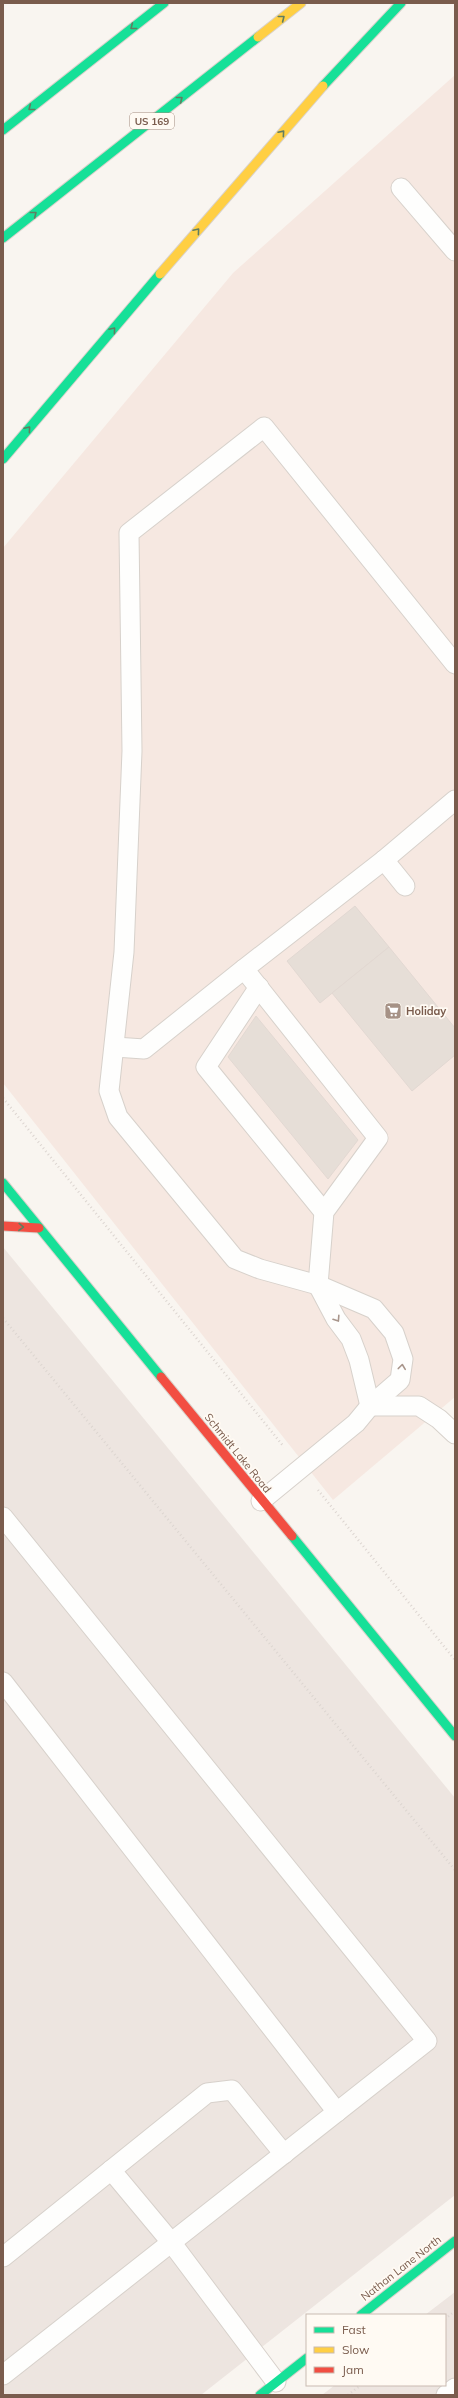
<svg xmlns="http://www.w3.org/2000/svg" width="458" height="2398" font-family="Mulish,sans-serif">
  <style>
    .commercial { fill: #f6e8e1 }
    .industrial { fill: #ede5e0 }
    .building { fill: #e6ded7; stroke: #e2d8d2 }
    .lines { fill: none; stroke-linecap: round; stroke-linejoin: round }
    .lane-casing { stroke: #d7d1cb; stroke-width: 21 }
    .fast-casing { stroke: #d9d2cb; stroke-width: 11 }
    .slow-casing { stroke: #d9d2cb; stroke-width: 11 }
    .jam-casing { stroke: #d9d2cb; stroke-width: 11 }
    .path { stroke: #dcd5d0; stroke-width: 2.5; stroke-dasharray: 1 3; stroke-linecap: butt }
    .lane { stroke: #fefefd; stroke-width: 19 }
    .fast { stroke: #16e098; stroke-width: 9 }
    .slow { stroke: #ffcf43; stroke-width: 9 }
    .jam { stroke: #f24e42; stroke-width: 9 }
    .oneway { stroke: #617d60 }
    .oneway2 { stroke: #a8958b }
    .labels { text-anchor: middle; stroke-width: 3.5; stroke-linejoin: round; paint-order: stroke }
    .shield { fill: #fffaf3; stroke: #a28b7f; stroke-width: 1 }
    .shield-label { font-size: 10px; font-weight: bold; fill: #7a5c4d }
    .poi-label { font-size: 11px; font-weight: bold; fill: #7a5c4d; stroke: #fffaf3; text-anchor: start }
    .street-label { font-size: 11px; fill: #7a5c4d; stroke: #fffaf3 }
  </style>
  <rect width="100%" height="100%" fill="#f9f5f0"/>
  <path class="commercial" d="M455,75v1322l-122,103 -330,-417v-535l230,-275z"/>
  <g class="industrial">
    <path d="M3,1247l452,551v397l-254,200h-198z"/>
    <path d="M455,2292v103h-133l13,-10h110v-70h-20z"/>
  </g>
  <g class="building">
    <path d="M355,906l34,41 -69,56 -33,-42z"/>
    <path d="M389,947l66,81v27l-43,36 -80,-98z"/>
    <path d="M256,1016l102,124 -30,39 -100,-122z"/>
  </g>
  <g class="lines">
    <g class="lane-casing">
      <g id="lane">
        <path d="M401,188l54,63"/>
        <path d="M384,860l21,26"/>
        <path d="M259,987l-53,80 118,145"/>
        <path d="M115,1047l29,2 100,-80"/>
        <path d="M370,1406l-11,-46 -8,-21 -15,-20 -18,-34 6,-73 54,-74 -134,-169 140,-109 71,-60"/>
        <path d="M370,1406h49l20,13 16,15"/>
        <path d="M261,1501l95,-78 14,-17 30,-26 3,-21 -9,-26 -20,-24 -56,-24 -58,-16 -25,-10 -117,-142 -9,-26 15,-139 8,-201 -3,-218 135,-106 191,237"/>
        <path d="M3,1517l424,524 -424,334"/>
        <path d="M3,1682l334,430"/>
        <path d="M111,2170l60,72 105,140"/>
        <path d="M3,2257l204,-164 25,-3 52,64"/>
        <path d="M446,2395l9,-7"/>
      </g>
    </g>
    <g class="fast-casing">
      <g id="fast">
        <path d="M323,86l78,-83"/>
        <path d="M3,130l161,-127"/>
        <path d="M3,238l255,-201"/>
        <path d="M3,459l157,-185"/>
        <path d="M3,1183l158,194"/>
        <path d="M292,1536l163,200"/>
        <path d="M361,2315l94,-74"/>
        <path d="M260,2395l47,-37"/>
      </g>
    </g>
    <g class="slow-casing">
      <g id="slow">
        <path d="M258,37l43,-34"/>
        <path d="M160,274l163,-188"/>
      </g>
    </g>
    <g class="jam-casing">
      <g id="jam">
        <path d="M3,1226l36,2"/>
        <path d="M161,1377l131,159"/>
      </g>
    </g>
    <g class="path">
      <path d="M3,1098l281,349"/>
      <path d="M3,1318l452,552"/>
      <path d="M318,1490l137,170"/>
      <path d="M445,2319l10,-8"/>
      <path d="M348,2395l13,-10"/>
    </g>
    <use href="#lane" class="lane"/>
    <use href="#fast" class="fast"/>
    <use href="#slow" class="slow"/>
    <use href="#jam" class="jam"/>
  </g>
  <defs><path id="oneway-chevron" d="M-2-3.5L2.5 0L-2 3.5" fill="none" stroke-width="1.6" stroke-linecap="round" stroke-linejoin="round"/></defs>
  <g class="oneway">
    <use href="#oneway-chevron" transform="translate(282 18) rotate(-38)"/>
    <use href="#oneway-chevron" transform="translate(133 27) rotate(142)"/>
    <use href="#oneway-chevron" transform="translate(180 99) rotate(-38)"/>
    <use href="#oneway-chevron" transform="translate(31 108) rotate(142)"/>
    <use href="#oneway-chevron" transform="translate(282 133) rotate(-49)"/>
    <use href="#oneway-chevron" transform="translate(34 214) rotate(-38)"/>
    <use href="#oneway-chevron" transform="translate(197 231) rotate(-50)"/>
    <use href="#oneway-chevron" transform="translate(113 330) rotate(-50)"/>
    <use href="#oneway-chevron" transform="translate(28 429) rotate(-50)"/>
    <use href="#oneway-chevron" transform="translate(21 1227) rotate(2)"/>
  </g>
  <g class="oneway2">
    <use href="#oneway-chevron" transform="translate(337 1319) rotate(57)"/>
    <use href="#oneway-chevron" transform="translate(402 1367) rotate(-83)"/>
  </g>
  <defs>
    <g id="supermarket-square" transform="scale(0.9)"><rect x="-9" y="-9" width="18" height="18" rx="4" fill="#a69286" stroke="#fffaf3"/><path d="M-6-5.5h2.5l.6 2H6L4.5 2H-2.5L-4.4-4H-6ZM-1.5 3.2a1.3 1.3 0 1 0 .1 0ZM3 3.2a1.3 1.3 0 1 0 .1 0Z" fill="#fff"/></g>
  </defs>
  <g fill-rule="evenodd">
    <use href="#supermarket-square" x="393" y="1011"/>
  </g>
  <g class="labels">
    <rect class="shield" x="130" y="113" width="44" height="16" rx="3"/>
    <g class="shield-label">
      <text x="152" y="125">US 169</text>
    </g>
    <g class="poi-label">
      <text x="406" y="1015">Holiday</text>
    </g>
    <g class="street-label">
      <text transform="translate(238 1453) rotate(51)" y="4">Schmidt Lake Road</text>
      <text transform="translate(401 2268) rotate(-38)" y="4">Nathan Lane North</text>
    </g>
  </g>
  <rect width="458" height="2398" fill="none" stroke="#7a5c4d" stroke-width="8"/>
  <rect x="306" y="2314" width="140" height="72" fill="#fffaf3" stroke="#cabbb1"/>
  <rect x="314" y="2327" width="20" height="6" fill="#16e098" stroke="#cabbb1"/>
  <text x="342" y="2334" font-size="12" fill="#7a5c4d">Fast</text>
  <rect x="314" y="2347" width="20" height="6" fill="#ffcf43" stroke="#cabbb1"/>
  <text x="342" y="2354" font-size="12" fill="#7a5c4d">Slow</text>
  <rect x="314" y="2367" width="20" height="6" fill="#f24e42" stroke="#cabbb1"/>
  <text x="342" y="2374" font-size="12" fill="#7a5c4d">Jam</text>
</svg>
